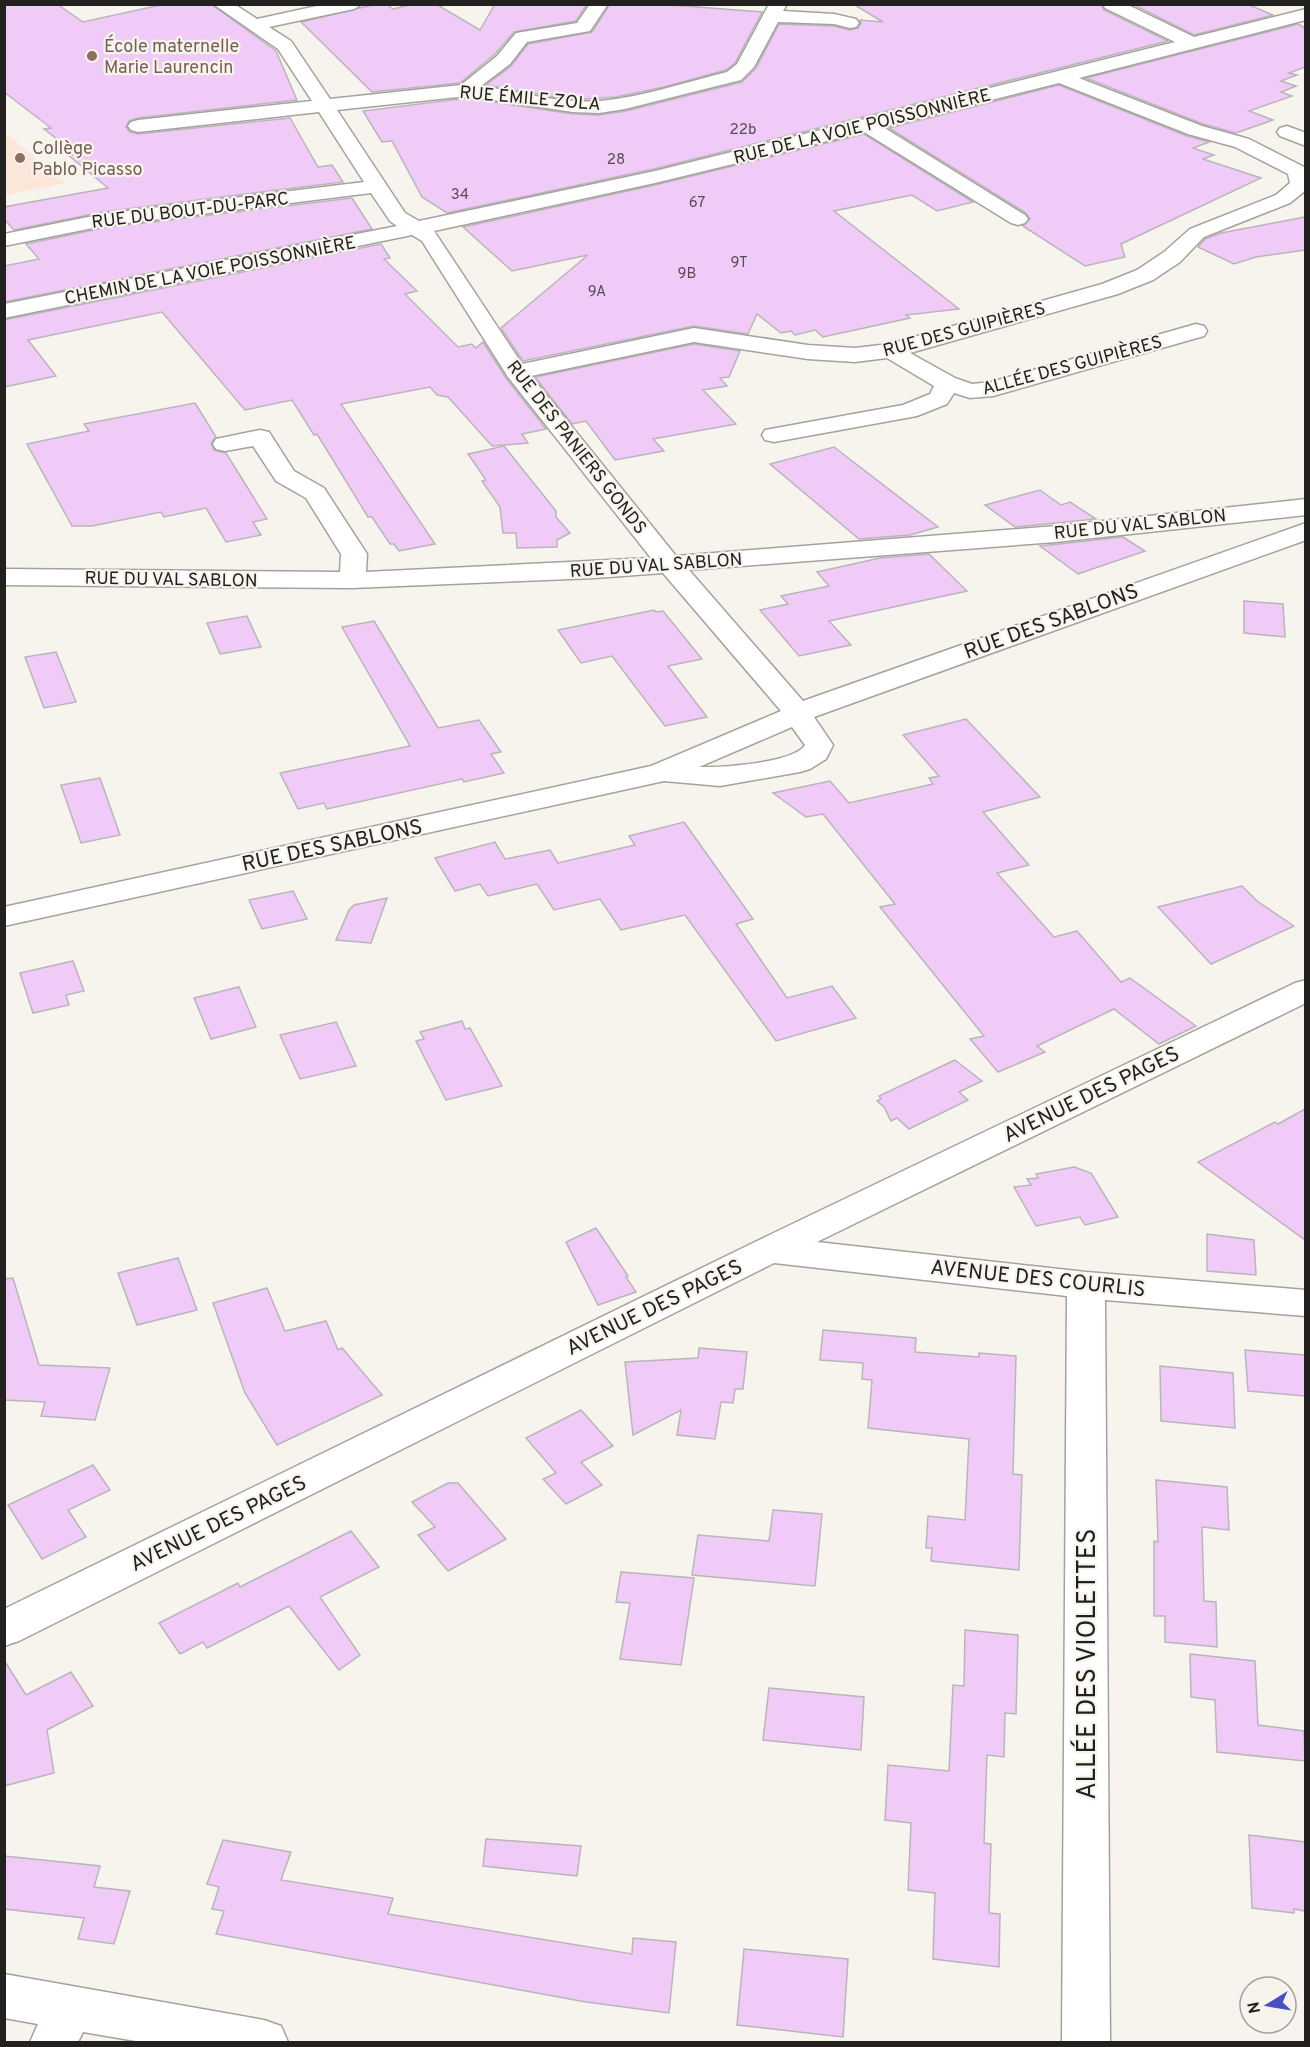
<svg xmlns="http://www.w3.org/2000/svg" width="1310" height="2047" font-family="Overpass,sans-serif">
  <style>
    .education { fill: #fce5d9 }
    .building { fill: #f0cbf7; stroke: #b9b5ba; stroke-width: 1.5 }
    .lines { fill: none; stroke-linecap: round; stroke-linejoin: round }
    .minor-casing { stroke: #a5a29d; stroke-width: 3 }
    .minor { fill: #fff; fill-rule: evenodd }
    .education-dot { fill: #8d6e63; stroke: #f7f4ee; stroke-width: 2 }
    .labels { text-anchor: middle; stroke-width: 4.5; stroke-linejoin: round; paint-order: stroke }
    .far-number-label { font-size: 15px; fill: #564c55 }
    .far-education-label { font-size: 18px; fill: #785e54; stroke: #f7f4ee; text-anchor: start }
    .far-street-label { font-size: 18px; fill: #22211f; stroke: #f7f4ee }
    .street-label { font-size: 21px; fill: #22211f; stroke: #f7f4ee }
    .near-street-label { font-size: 26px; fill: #22211f; stroke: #f7f4ee }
  </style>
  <rect width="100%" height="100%" fill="#f7f4ee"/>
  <path class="education" d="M4,133h1l60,50 -60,12z"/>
  <g class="building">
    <path d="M4,4h53l26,18 82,-18h46l65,47 21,49 -159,18 -9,3 -3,6 4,5 8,2 152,-16 28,49 14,-2 11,17 -240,30 -89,18 -10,-11v-12l104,-19 -40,-33 5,-1 -4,-4h2l-27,-21 7,-1 -47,-36z"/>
    <path d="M377,4h9l7,5 21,-5h22l44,26 15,-26h92l-11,17 -62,11 -19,22 -35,29 -88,9 -71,-70z"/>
    <path d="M610,4h48l104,8 -27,51 -9,7 -62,17 -48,10 -30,2 -30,-2 -70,-12 25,-19 17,-22 64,-12z"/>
    <path d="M853,4h248l3,6 64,31 -514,128 -207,44 -25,-16 -30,-56 -10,1 -19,-31 104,-13 106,16 26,1 27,-4 116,-29 14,-14 23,-44 55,2 16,4 8,-2 3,-5 -1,-3 23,2z"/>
    <path d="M1132,4h115l26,11 -79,20z"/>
    <path d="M1298,24l7,4v39l-16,6 8,2 -16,6 15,5 -15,6 11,4 -43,15 24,9 -37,13 -33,-9 -117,-46z"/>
    <path d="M1059,85l128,51 22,6 -16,6 21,7 -11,4 58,19 -140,66 4,13 -40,9 -62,-40 7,-7 -4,-6 -137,-85z"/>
    <path d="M864,134l109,68 -36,9 -25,-16 -78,16 125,98 -53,6 4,3 -87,19 -8,-7 -20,5 -4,-4 -10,2 -24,-19 -9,20 -54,-8 -171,35 -22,-33 87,-73 -76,16 -49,-44 192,-42z"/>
    <path d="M352,198l20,31 -368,73v-36l35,-7 -13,-15 77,-16z"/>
    <path d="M1305,217v33l-49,7 -22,7 -36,-17 7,-8 16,-6z"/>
    <path d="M381,244l9,14 -6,1 33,32 -12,3 53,53 14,-3 4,4 7,-6 23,36 40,51 -24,5 6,9 -36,3 -44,-49 -11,-2 -7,-8 -89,17 94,140 -36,7 -5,-7h-4l-18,-27h-4l-51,-83 -3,1 -22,-35 -47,10 -83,-98 -134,28 28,36 -52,11v-67z"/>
    <path d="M694,344l46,7 -11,26 -9,1 7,8 -24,4 33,34 -83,15 11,12 -49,9 -29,-39 -14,3 -37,-47z"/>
    <path d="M195,403l21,34 -5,6 3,7 12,3 41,66 -14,3 8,13 -35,7 -20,-34 -42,9 -3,-5 -69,14h-20l-45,-82 62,-13 -5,-7z"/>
    <path d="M504,446l52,65v6l14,16 -13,7v7l-40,1 -1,-15h-13l-3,-26 -18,-26 4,-1 -18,-26z"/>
    <path d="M834,447l104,80 -28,8 -51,4 -89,-75z"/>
    <path d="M1040,490l21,15 9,-3 26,17 -81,8 -30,-22z"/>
    <path d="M1123,537l22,14 -67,23 -38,-28z"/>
    <path d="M929,554l38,37 -138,30 22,24 -52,11 -39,-46 28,-6 -7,-8 48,-10 -12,-14 63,-14z"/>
    <path d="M1244,601l39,3 2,33 -41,-4z"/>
    <path d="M654,610l2,2 7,-1 39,48 -34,7 39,51 -42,9 -53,-70 -31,7 -23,-33z"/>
    <path d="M247,616l14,31 -41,7 -13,-31z"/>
    <path d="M374,621l64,107 41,-8 22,32 -10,2 13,19 -40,9 -2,-3 -135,30 -3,-6 -26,6 -18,-36 130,-27 -68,-119z"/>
    <path d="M56,652l20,50 -32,6 -19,-51z"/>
    <path d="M966,719l74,78 -57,15 46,53 -32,8 57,64 23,-6 44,51 9,-4 66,48 -37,18 -45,-35 -77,37 8,6 -47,20 -28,-33 14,-3 -104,-129 15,-3 -72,-90 -17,3 -33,-24 57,-12 19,22 84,-19 -4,-6 10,-2 -36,-41z"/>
    <path d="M100,778l20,57 -39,8 -20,-58z"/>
    <path d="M684,822l69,97 -17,5 51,74 45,-12 24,32 -80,23 -91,-126 -64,15 -21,-31 -46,11 -17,-26 -49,12 -8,-12 -25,7 -20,-33 60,-16 10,17 45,-9 8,13 77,-18 -6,-9z"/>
    <path d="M1242,886l15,15 37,25 -83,38 -53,-57z"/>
    <path d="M293,891l14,28 -45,10 -13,-29z"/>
    <path d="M387,898l-16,45 -35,-3 13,-30 5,-5z"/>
    <path d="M73,961l11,30 -18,4 3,10 -36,8 -13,-40z"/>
    <path d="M239,987l17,40 -45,12 -17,-41z"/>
    <path d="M462,1021l3,8 5,-1 32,58 -56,14 -30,-59 8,-2 -4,-7z"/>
    <path d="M336,1022l20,44 -56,13 -20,-44z"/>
    <path d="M955,1060l27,21 -23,11 9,8 -59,29 -12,-11 -6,3 -7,-14 -7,-6 4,-2 -2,-3z"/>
    <path d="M1305,1109v131l-107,-78 77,-40 3,2z"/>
    <path d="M1074,1167l17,6 27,44 -33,8 -5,-8 -44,9 -22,-39 17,-2 -4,-6 11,-1 -2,-4z"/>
    <path d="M596,1228l32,48 -2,1 10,15 -38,13 -32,-63z"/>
    <path d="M1207,1234l47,6 2,35 -49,-4z"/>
    <path d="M178,1258l19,52 -60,15 -19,-52z"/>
    <path d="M13,1278l26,87 71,3 -15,52 -54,-4 4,-14 -41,-2v-121z"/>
    <path d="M267,1288l18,43 41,-10 12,29 4,-2 40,47 -105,50 -32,-52 -32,-90z"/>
    <path d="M823,1330l93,8 -1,14 64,5v-4l37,3 -3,118 9,1 -3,95 -88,-9 1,-13h-6l2,-32 37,4 4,-81 -101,-11 4,-48 -10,-1 1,-16 -43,-3z"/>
    <path d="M699,1348l48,4 -4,37h-8l-2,14 -12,-1 -6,37 -38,-4 4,-25 -48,25 -8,-73 73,-4z"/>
    <path d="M1245,1350l60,5v41l-57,-5z"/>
    <path d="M1160,1366l73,7 2,55 -74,-7z"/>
    <path d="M581,1410l32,36 -32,16 21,23 -36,19 -23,-25 13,-6 -30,-35z"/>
    <path d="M93,1465l17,25 -42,20 18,27 -44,22 -34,-54z"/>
    <path d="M1156,1480l71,7 2,43 -27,-3 2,74 12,1 1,45 -52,-5v-26h-11v-75l4,1z"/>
    <path d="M448,1483h10l48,56 -58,32 -30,-36 17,-8 -23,-25z"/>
    <path d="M773,1510l49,4 -7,72 -123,-11 6,-40 71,6z"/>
    <path d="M351,1531l28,36 -59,30 40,58 -21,15 -50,-64 -82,42 -4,-6 -23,12 -21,-31 79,-40 2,4z"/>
    <path d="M621,1572l73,6 -13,87 -61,-6 10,-56 -14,-1z"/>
    <path d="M965,1630l53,5 -2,79 -11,-1 -1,44 -17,-2 -3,88 7,1 -2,69 11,1 -1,53 -66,-8 2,-66 -27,-3 3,-67 -26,-3 3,-55 61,6 4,-86 11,1z"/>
    <path d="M1190,1654l65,7 3,64 46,6 1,30 -88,-9 -2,-52 -24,-3z"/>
    <path d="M4,1660l22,35 45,-23 22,34 -46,24 7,43 -50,13z"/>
    <path d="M769,1688l95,9 -3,53 -98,-10z"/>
    <path d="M1249,1835l56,7v69l-11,-2v4l-42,-5z"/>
    <path d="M486,1839l95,7 -4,30 -94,-10z"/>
    <path d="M223,1840l68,12 -10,28 112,18 -5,16 244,40 1,-16 43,4 -7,71 -83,-11 -370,-68 8,-23 -12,-2 7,-22 -12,-3z"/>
    <path d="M4,1856l96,10 -6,21 36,4 -16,53 -36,-5 6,-21 -80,-9z"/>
    <path d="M744,1949l104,10 -5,78 -106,-12z"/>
  </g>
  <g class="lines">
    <g class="minor-casing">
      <g id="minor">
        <path d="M213,4h21l23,15 69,-15h36l-8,5 -85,18 22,14 39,58 131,-14 36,-29 19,-23 61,-10 13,-19h18l-18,27 -63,11 -17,22 -29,22c37,6 82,18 119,15 43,-4 86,-19 127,-29l10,-8 32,-60h18l-4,7 51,3 22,5 3,4 -3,4 -6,1 -16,-4 -56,-2 -24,45 -13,13 -116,29 -26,4 -26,-1 -106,-16 -130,14 68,103 14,8 236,-50 520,-129 -70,-34 -2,-4h23l68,33 112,-28v11l-227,58 123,48 47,13 55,28 2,23 -16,13 -86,34 -24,25 -27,18 -35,14 -208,59 45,25 17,6 19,-2 205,-58 8,2 3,5 -3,5 -211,60 -23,2 -16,-5 -7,11 -30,12 -143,26 -9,-2 -3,-5 3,-5 138,-25 27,-11 4,-8 -47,-28 -32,4 -47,-3 -114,-17 -163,34 145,180 380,-30 250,-27v16l-250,27 -367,28 114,131 503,-178v17l-492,177 19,28 -7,14 -16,10 -10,3 -80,14 -56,-5 -660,145v-19l647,-141 130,-55 -118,-138 -68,5 -243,10 -348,-3v-16l336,3 1,-18 -35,-56 -30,-17 -23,-35 -28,5 -9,-2 -3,-5 3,-5 44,-9 9,2 25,39 30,17 43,66 -1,18 285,-14 -143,-181 -86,-136 -10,-6 -408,83v-14l393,-78 -7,-5 -19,-28 -268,33 -99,20v-12l99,-20 261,-32 -45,-70 -181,20 -7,-2 -3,-4 3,-4 7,-2 174,-19 -34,-52zM1059,83l129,51 47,13 53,27 2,9 -14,12 -86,34 -26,23 -27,18 -35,14 -213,60 -34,4 -47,-3 -114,-17 -172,36 -88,-133 221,-48 209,-51 147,91 7,2 7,-2 3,-4 -3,-4 -142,-88zM792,727l13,18c-11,18 -85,23 -106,22z"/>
        <path d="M1287,126l19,7v13l-26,-10 -3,-4 3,-4z"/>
        <path d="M1306,980v23l-489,239 269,30 220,18v26l-201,-16 5,742h-48l5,-746 -293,-33 -755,378 -15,5v-37l753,-368 538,-258z"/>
        <path d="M4,1974l260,46 17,6 7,16h-146l-59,-10 -5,10h-48l8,-18 -34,-6z"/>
      </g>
    </g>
    <use href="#minor" class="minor"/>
  </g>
  <g class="education-dot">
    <circle cx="92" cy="56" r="6"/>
    <circle cx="20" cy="158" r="6"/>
  </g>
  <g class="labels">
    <g class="far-number-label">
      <text x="743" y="134">22b</text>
      <text x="616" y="164">28</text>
      <text x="460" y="199">34</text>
      <text x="697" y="207">67</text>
      <text x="739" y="267">9T</text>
      <text x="687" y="278">9B</text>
      <text x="597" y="296">9A</text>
    </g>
    <g class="far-education-label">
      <text x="104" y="52">École maternelle<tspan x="104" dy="21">Marie Laurencin</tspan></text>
      <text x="32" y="154">Collège<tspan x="32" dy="21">Pablo Picasso</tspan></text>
    </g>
    <g class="far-street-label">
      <text transform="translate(530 98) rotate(5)" y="6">RUE ÉMILE ZOLA</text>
      <text transform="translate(862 126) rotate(-14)" y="6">RUE DE LA VOIE POISSONNIÈRE</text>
      <text transform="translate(190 210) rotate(-7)" y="6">RUE DU BOUT-DU-PARC</text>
      <text transform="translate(210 270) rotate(-11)" y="6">CHEMIN DE LA VOIE POISSONNIÈRE</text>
      <text transform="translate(964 329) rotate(-15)" y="6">RUE DES GUIPIÈRES</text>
      <text transform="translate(1072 365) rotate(-15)" y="6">ALLÉE DES GUIPIÈRES</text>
      <text transform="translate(577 447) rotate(52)" y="6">RUE DES PANIERS GONDS</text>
      <text transform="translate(1140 524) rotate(-6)" y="6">RUE DU VAL SABLON</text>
      <text transform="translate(656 565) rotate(-4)" y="6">RUE DU VAL SABLON</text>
      <text transform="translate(171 579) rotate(1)" y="6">RUE DU VAL SABLON</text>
    </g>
    <g class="street-label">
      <text transform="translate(1051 621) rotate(-20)" y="7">RUE DES SABLONS</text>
      <text transform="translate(332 845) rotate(-12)" y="7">RUE DES SABLONS</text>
      <text transform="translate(1091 1094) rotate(-26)" y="7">AVENUE DES PAGES</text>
      <text transform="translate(1038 1278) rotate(6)" y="7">AVENUE DES COURLIS</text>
      <text transform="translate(654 1307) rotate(-26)" y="7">AVENUE DES PAGES</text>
      <text transform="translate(218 1523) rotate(-26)" y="7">AVENUE DES PAGES</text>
    </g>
    <g class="near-street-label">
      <text transform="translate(1086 1664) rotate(-90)" y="9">ALLÉE DES VIOLETTES</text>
    </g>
  </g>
  <rect width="1310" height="2047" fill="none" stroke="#22211f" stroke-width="12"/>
  <g transform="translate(1268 2005) rotate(259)"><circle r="28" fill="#f7f4ee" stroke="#a2a09b" stroke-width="1.5"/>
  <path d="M0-4.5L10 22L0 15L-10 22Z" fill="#474fc4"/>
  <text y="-9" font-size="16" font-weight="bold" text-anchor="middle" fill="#22211f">N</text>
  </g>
</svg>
